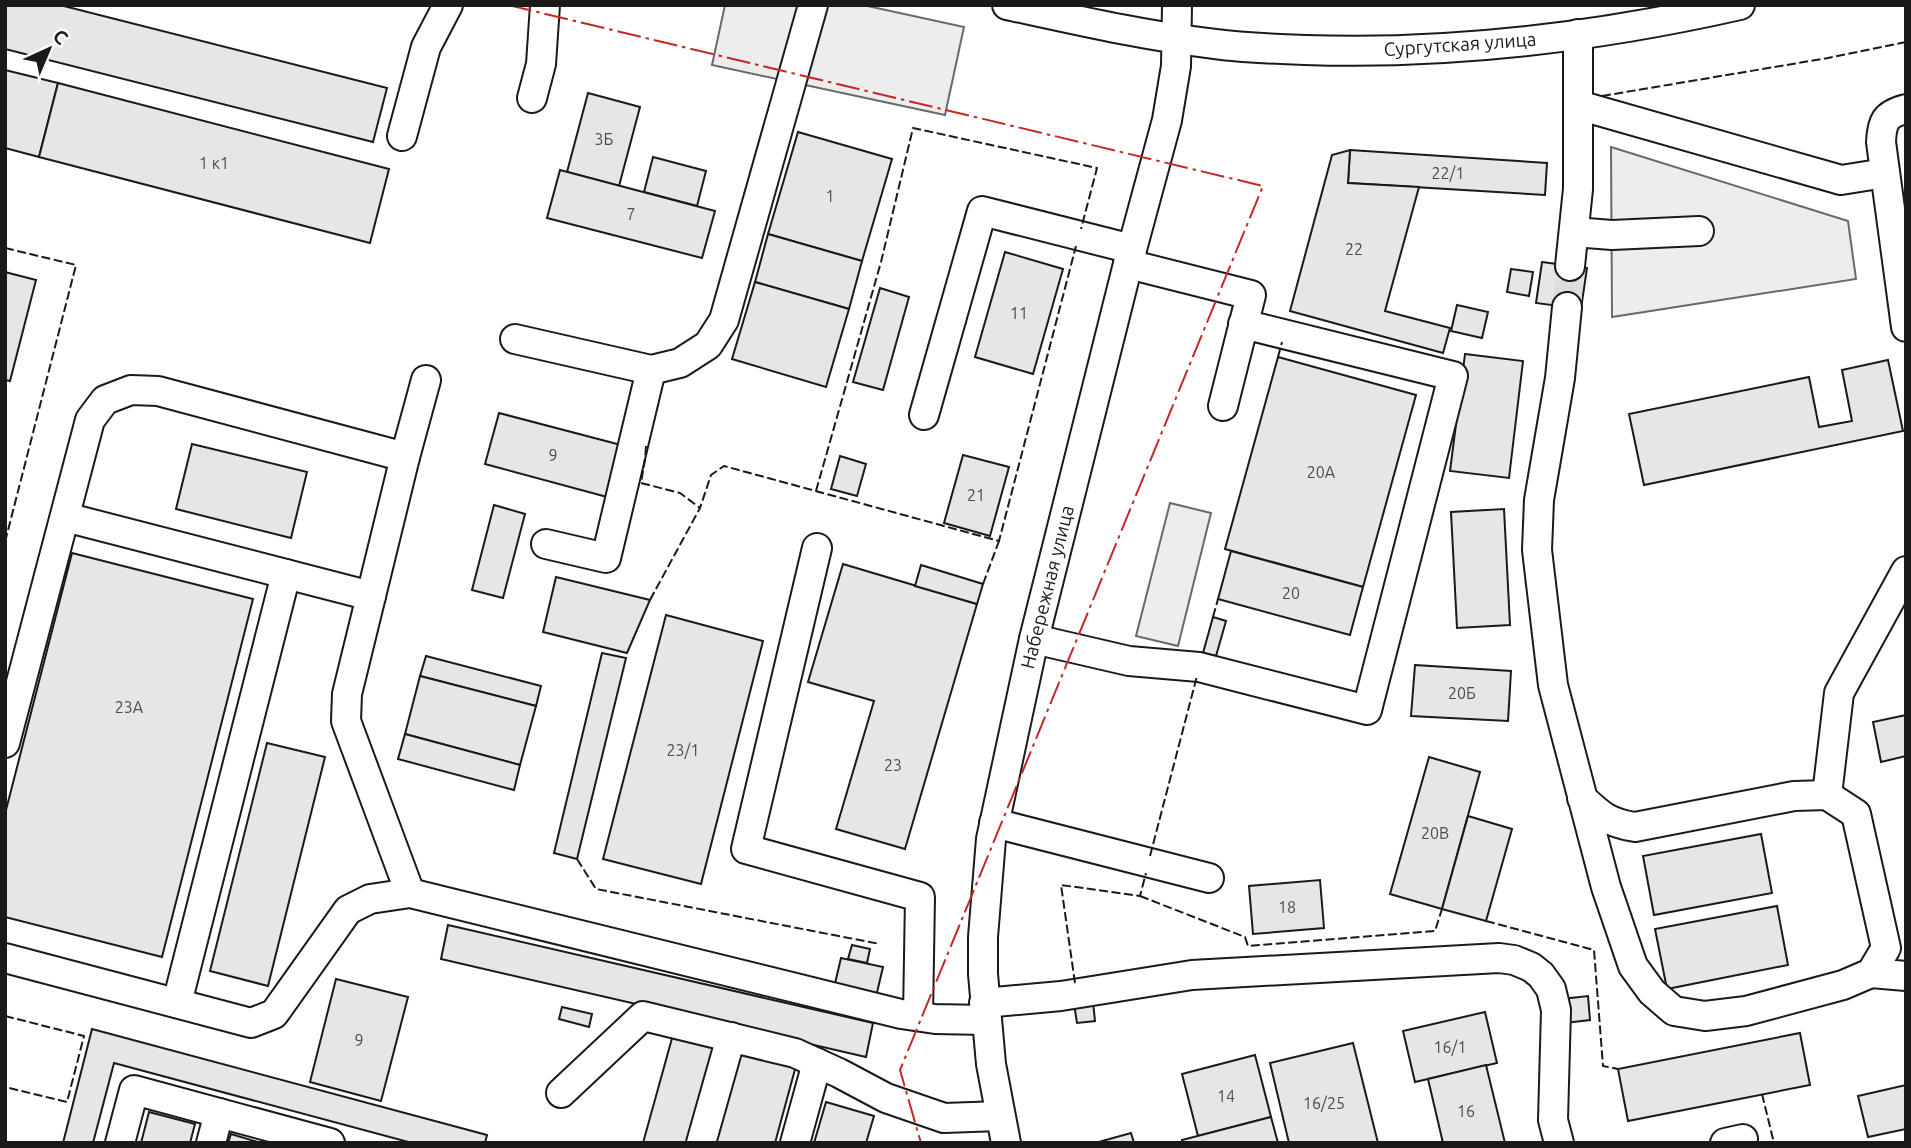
<svg xmlns="http://www.w3.org/2000/svg" width="1911" height="1148" font-family="Ubuntu,sans-serif">
  <style>
    .built { fill: #ededed; stroke: #6a6a6a; stroke-width: 2 }
    .building { fill: #e6e6e6; stroke: #1a1a1a; stroke-width: 2 }
    .lines { fill: none; stroke-linecap: round; stroke-linejoin: round }
    .minor-tunnel { stroke: #ddd; stroke-width: 28; stroke-dasharray: 28 14; stroke-linecap: butt }
    .minor-casing { stroke: #1a1a1a; stroke-width: 32 }
    .minor { stroke: #fff; stroke-width: 28 }
    .fence { stroke: #1a1a1a; stroke-width: 2; stroke-dasharray: 9 3.5; stroke-linecap: butt }
    .power { stroke: #c62828; stroke-width: 2; stroke-dasharray: 24 5 3.5 5; stroke-linecap: butt }
    .labels { text-anchor: middle; stroke-width: 5; stroke-linejoin: round; paint-order: stroke }
    .number-label { font-size: 16px; fill: #4d4d4d }
    .street-label { font-size: 19px; fill: #1a1a1a; stroke: #fff }
  </style>
  <rect width="100%" height="100%" fill="#fff"/>
  <g class="built">
    <path d="M725,5h138l101,22 -19,88 -233,-50z"/>
    <path d="M1611,147l237,74 8,58 -244,38z"/>
    <path d="M1170,503l41,10 -33,133 -42,-10z"/>
  </g>
  <g class="building">
    <path d="M5,5h55l327,83 -14,54 -368,-93z"/>
    <path d="M5,70l53,13 -19,74 -34,-9z"/>
    <path d="M58,83l331,86 -19,74 -331,-86z"/>
    <path d="M588,93l52,14 -21,79 -52,-14z"/>
    <path d="M798,132l94,27 -30,102 -94,-27z"/>
    <path d="M1350,150l197,13 -2,32 -197,-12z"/>
    <path d="M1350,150l-2,33 71,4 -34,124 65,17 -7,25 -153,-42 42,-156z"/>
    <path d="M653,157l53,14 -9,35 -53,-14z"/>
    <path d="M560,170l155,41 -13,47 -155,-40z"/>
    <path d="M768,234l94,27 -13,48 -94,-27z"/>
    <path d="M1005,252l58,17 -30,105 -58,-17z"/>
    <path d="M1542,262l45,6 -6,41 -45,-6z"/>
    <path d="M1511,269l22,3 -4,24 -22,-4z"/>
    <path d="M5,272l31,8 -26,101 -5,-1z"/>
    <path d="M755,282l94,27 -23,78 -94,-28z"/>
    <path d="M880,288l29,9 -26,93 -30,-8z"/>
    <path d="M1457,305l31,7 -6,26 -31,-7z"/>
    <path d="M1465,354l58,7 -14,117 -59,-7z"/>
    <path d="M1278,357l138,38 -53,192 -138,-38z"/>
    <path d="M1888,360l15,71 -259,54 -15,-71 180,-37 10,50 33,-6 -10,-51z"/>
    <path d="M499,413l122,32 -14,52 -122,-33z"/>
    <path d="M192,444l115,28 -16,66 -115,-29z"/>
    <path d="M963,455l46,12 -19,69 -46,-13z"/>
    <path d="M840,456l26,8 -9,32 -26,-7z"/>
    <path d="M494,505l31,9 -22,84 -31,-8z"/>
    <path d="M1504,509l6,116 -53,3 -6,-116z"/>
    <path d="M1231,551l132,36 -13,48 -132,-36z"/>
    <path d="M72,553l181,46 -91,358 -157,-40v-103z"/>
    <path d="M843,564l134,40 -72,245 -69,-20 38,-128 -66,-19z"/>
    <path d="M921,565l62,19 -6,20 -62,-18z"/>
    <path d="M556,577l94,23 -23,53 -84,-21z"/>
    <path d="M666,615l97,26 -62,243 -98,-25z"/>
    <path d="M1213,617l13,4 -10,35 -13,-3z"/>
    <path d="M602,653l24,5 -49,201 -23,-6z"/>
    <path d="M426,656l115,30 -5,20 -116,-30z"/>
    <path d="M1415,665l96,6 -3,50 -97,-5z"/>
    <path d="M420,676l116,30 -16,59 -115,-31z"/>
    <path d="M1906,715v41l-25,6 -8,-40z"/>
    <path d="M405,734l115,31 -6,25 -116,-31z"/>
    <path d="M267,743l58,14 -57,229 -58,-15z"/>
    <path d="M1429,757l51,15 -38,137 -52,-15z"/>
    <path d="M1468,816l44,13 -26,92 -44,-12z"/>
    <path d="M1761,834l11,59 -118,22 -11,-59z"/>
    <path d="M1320,880l4,48 -71,6 -4,-48z"/>
    <path d="M1777,906l11,59 -121,24 -12,-60z"/>
    <path d="M448,925l425,98 -7,34 -425,-98z"/>
    <path d="M852,945l18,4 -3,14 -19,-4z"/>
    <path d="M841,958l42,9 -12,51 -42,-9z"/>
    <path d="M336,979l72,18 -27,104 -71,-19z"/>
    <path d="M1588,996l2,24 -25,3 -3,-24z"/>
    <path d="M1093,1002l2,19 -18,2 -3,-19z"/>
    <path d="M562,1007l30,7 -3,13 -30,-8z"/>
    <path d="M1485,1012l12,51 -82,19 -12,-51z"/>
    <path d="M92,1029l395,106 -2,8h-73l-298,-80 -21,80h-30z"/>
    <path d="M674,1031l42,12 -28,100h-45z"/>
    <path d="M1800,1033l10,52 -182,36 -10,-52z"/>
    <path d="M1353,1043l25,100h-89l-19,-80z"/>
    <path d="M742,1046l55,16 -22,81h-61z"/>
    <path d="M1255,1055l16,62 -73,19 -16,-62z"/>
    <path d="M1486,1065l19,78h-62l-15,-64z"/>
    <path d="M1906,1085v44l-38,8 -10,-41z"/>
    <path d="M826,1102l48,14 -8,27h-52z"/>
    <path d="M149,1112l46,12 -5,19h-49z"/>
    <path d="M1271,1117l7,26h-96v-3z"/>
    <path d="M1131,1133l3,10h-39z"/>
    <path d="M231,1134l30,9h-33z"/>
  </g>
  <g class="lines">
    <path class="minor-tunnel" d="M1567,307l3,-41"/>
    <g class="minor-casing">
      <g id="minor">
        <path d="M1007,5c69,15 138,31 208,39 30,4 60,5 90,6 146,5 293,-13 435,-45"/>
        <path d="M532,98l9,-34 4,-59"/>
        <path d="M1578,105l263,75 44,-7"/>
        <path d="M1906,109c-21,5 -24,13 -25,33l25,185"/>
        <path d="M402,136l24,-89 22,-42"/>
        <path d="M1574,232l38,3 87,-4"/>
        <path d="M1128,264l123,31 -28,111"/>
        <path d="M1570,266l8,-77v-155"/>
        <path d="M1567,307l-7,71 -21,122 -2,50 16,135 53,202 27,79 19,26 22,19 31,5 41,-5 97,-26 28,-12 15,-25 -30,-134 -29,-19 -33,1 -159,31c-26,-4 -34,-11 -53,-29"/>
        <path d="M515,339l136,31 29,-7 28,-18 16,-25 89,-315"/>
        <path d="M924,415l58,-204 150,38"/>
        <path d="M65,517l306,79"/>
        <path d="M546,544l60,14 45,-188"/>
        <path d="M817,548l-71,301 174,48 -2,119"/>
        <path d="M1034,639l95,22 70,6 168,43 86,-334 -210,-52"/>
        <path d="M5,743l85,-323 15,-20 26,-10 27,1 247,66"/>
        <path d="M1827,795l12,-102 67,-122"/>
        <path d="M994,823l215,55"/>
        <path d="M410,893l-64,-172 1,-27 58,-237 21,-77"/>
        <path d="M5,958l246,65 23,-9 74,-104 22,-11 40,-6 491,121 34,5 51,1"/>
        <path d="M1871,973l35,3"/>
        <path d="M177,1003l109,-429"/>
        <path d="M984,1003l77,-7 131,-21 307,-17 15,2 17,7 10,8 10,14 5,21 -3,110 6,23"/>
        <path d="M561,1093l82,-77 152,37 44,20 47,25 58,20 56,-2"/>
        <path d="M120,1143l14,-53 196,53"/>
        <path d="M211,1143l8,-30"/>
        <path d="M701,1143l30,-106"/>
        <path d="M795,1143l22,-80"/>
        <path d="M1006,1143l-15,-79 -8,-90v-37l8,-98 43,-200 94,-375 39,-144 9,-54 1,-61"/>
        <path d="M1725,1143l18,-4"/>
      </g>
    </g>
    <use href="#minor" class="minor"/>
    <g class="fence">
      <path d="M1602,96l226,-38 78,-16"/>
      <path d="M5,248l71,17 -71,277"/>
      <path d="M1278,357l4,-15"/>
      <path d="M646,446l-1,13 -4,24 39,10 20,15"/>
      <path d="M816,491l65,-229 32,-134 184,40 -16,61"/>
      <path d="M983,584l16,-43"/>
      <path d="M650,600l50,-92 11,-33 13,-9 275,75 77,-295"/>
      <path d="M1213,617l5,-18"/>
      <path d="M1150,856l47,-180"/>
      <path d="M577,859l19,30 284,55"/>
      <path d="M1140,896l105,41 3,9 187,-15 7,-22"/>
      <path d="M1486,921l108,29 9,116 15,3"/>
      <path d="M1075,983l-14,-98 79,11 6,-23"/>
      <path d="M5,1016l79,20 -17,66 -62,-15"/>
      <path d="M1762,1094l12,49"/>
    </g>
    <path class="power" d="M508,5l755,181 -363,884 21,73"/>
  </g>
  <g class="labels">
    <g class="number-label">
      <text x="604" y="145">3Б</text>
      <text x="214" y="169">1 к1</text>
      <text x="1448" y="179">22/1</text>
      <text x="830" y="202">1</text>
      <text x="631" y="220">7</text>
      <text x="1354" y="255">22</text>
      <text x="1019" y="319">11</text>
      <text x="553" y="461">9</text>
      <text x="1321" y="478">20А</text>
      <text x="976" y="501">21</text>
      <text x="1291" y="599">20</text>
      <text x="1462" y="699">20Б</text>
      <text x="129" y="713">23А</text>
      <text x="683" y="756">23/1</text>
      <text x="893" y="771">23</text>
      <text x="1435" y="839">20В</text>
      <text x="1287" y="913">18</text>
      <text x="359" y="1046">9</text>
      <text x="1450" y="1053">16/1</text>
      <text x="1226" y="1102">14</text>
      <text x="1324" y="1109">16/25</text>
      <text x="1466" y="1117">16</text>
    </g>
    <g class="street-label">
      <text transform="translate(1460 44) rotate(-4)" y="7">Сургутская улица</text>
      <text transform="translate(1047 587) rotate(-76)" y="7">Набережная улица</text>
    </g>
  </g>
  <rect width="1911" height="1148" fill="none" stroke="#1a1a1a" stroke-width="14"/>
  <g transform="translate(49 49) rotate(44)" stroke="#ffffff" stroke-width="5" paint-order="stroke">
  <path d="M0-5L12 26L0 18L-12 26Z" fill="#1a1a1a"/>
  <text y="-10" font-size="19" font-weight="bold" text-anchor="middle" fill="#1a1a1a">С</text>
  </g>
</svg>
